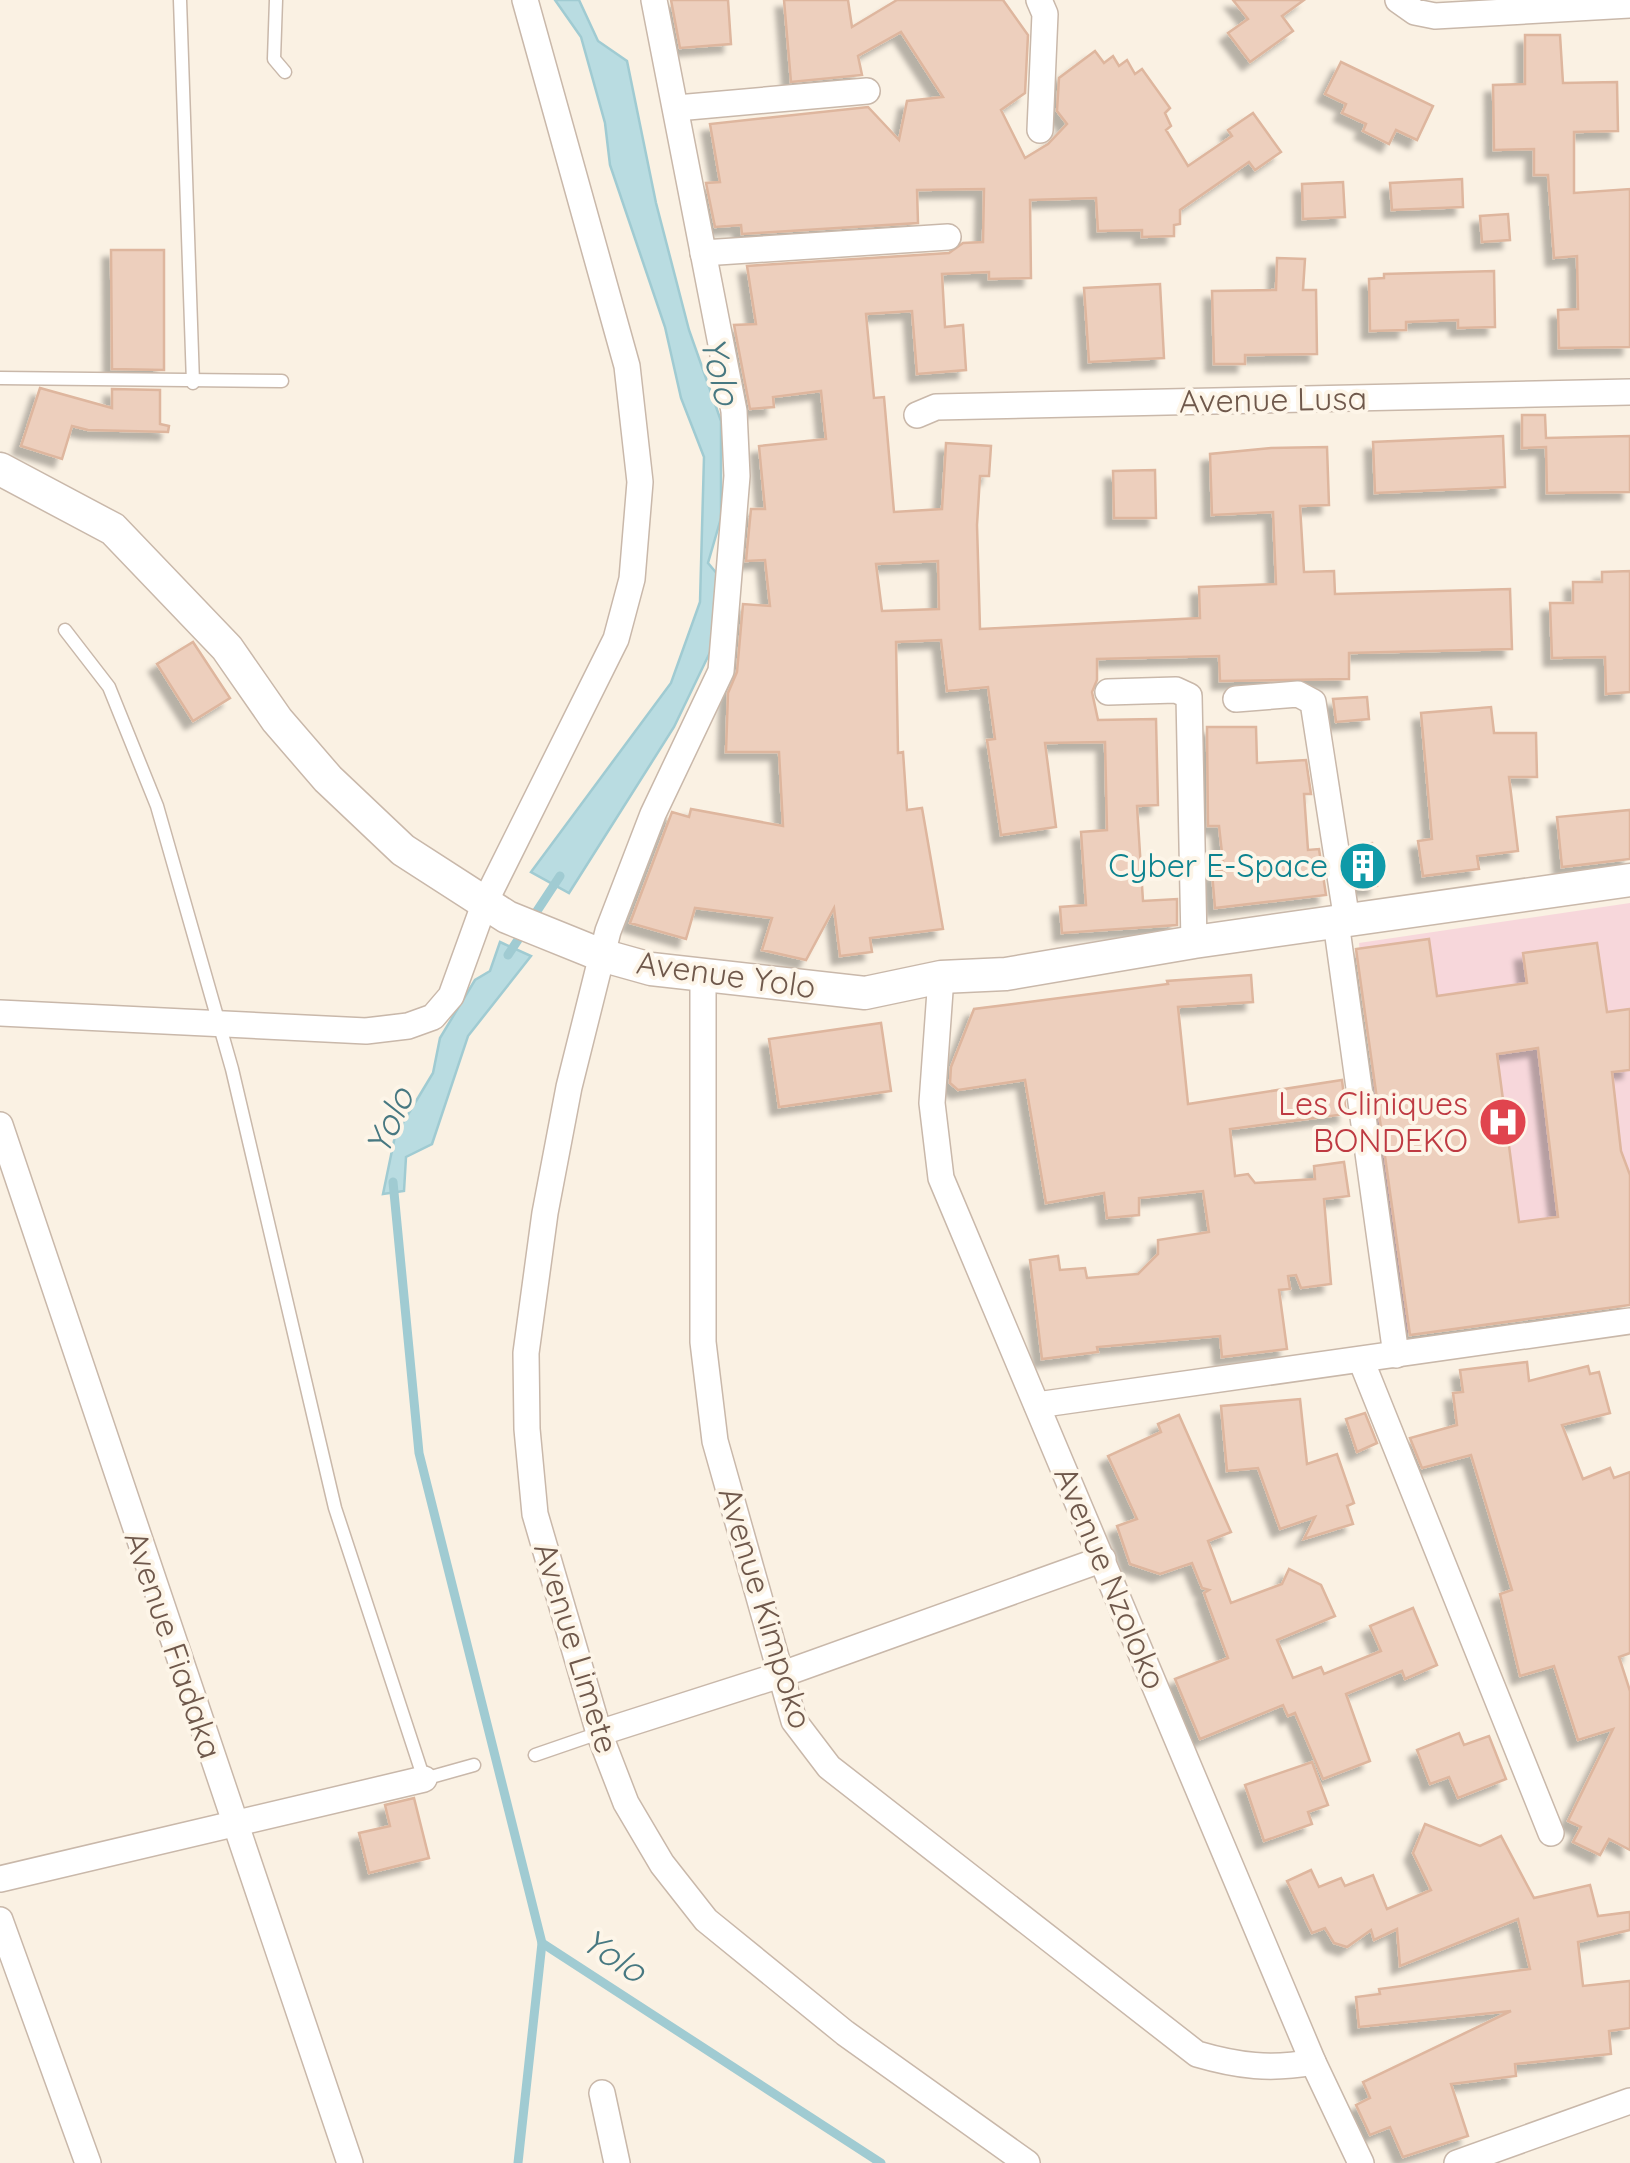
<svg xmlns="http://www.w3.org/2000/svg" width="1630" height="2163" font-family="Quicksand,sans-serif">
  <style>
    .medical { fill: #f7d7db }
    .water { fill: #b9dce1; stroke: #a0cbd2; stroke-width: 2.5 }
    .lines { fill: none; stroke-linecap: round; stroke-linejoin: round }
    .stream { stroke: #a0cbd2; stroke-width: 9 }
    .building { fill: #edcfbd; stroke: #deb69e; stroke-width: 2.5; fill-rule: evenodd; filter: url(#shadow) }
    .service-casing { stroke: #c9b8aa; stroke-width: 15 }
    .minor-casing { stroke: #c9b8aa; stroke-width: 28 }
    .tertiary-casing { stroke: #c9b8aa; stroke-width: 35 }
    .service { stroke: #fff; stroke-width: 12 }
    .minor { stroke: #fff; stroke-width: 25 }
    .tertiary { stroke: #fff; stroke-width: 32 }
    .labels { text-anchor: middle; stroke-width: 8; stroke-linejoin: round; paint-order: stroke }
    .street-label { font-size: 32px; fill: #6f584b; stroke: #fdf5e8 }
    .culture-label { font-size: 32px; fill: #0d838f; stroke: #fdf5e8; text-anchor: end }
    .health-label { font-size: 32px; fill: #be3a42; stroke: #fdf5e8; text-anchor: end }
    .water-label { font-size: 35px; font-style: italic; fill: #477881; stroke: #fdf5e8 }
  </style>
  <defs>
    <filter id="shadow"><feDropShadow dx="-8" dy="8" stdDeviation="2.5" flood-color="#0004"/></filter>
  </defs>
  <rect width="100%" height="100%" fill="#faf1e3"/>
  <path class="medical" d="M1630,903v399l-232,32 -39,-391z"/>
  <g class="water">
    <path d="M555,0h24l19,41 29,20 29,142 33,127 32,91v97l-13,45 16,19 -9,60 -41,85 -105,166 -38,-21 140,-189 29,-81 4,-145 -23,-59 -16,-71 -55,-162 -5,-42 -24,-86z"/>
    <path d="M500,942l31,14 -63,80 -36,108 -26,13 -2,34 -21,3 12,-58 38,-63 7,-35 35,-58 15,-9z"/>
  </g>
  <g class="lines">
    <g class="stream">
      <path d="M508,955l52,-79"/>
      <path d="M393,1182l26,271 123,490 339,220"/>
      <path d="M518,2163l24,-220"/>
    </g>
  </g>
  <g class="building">
    <path d="M671,0h57l3,44 -51,4z"/>
    <path d="M784,0h64l4,27 45,-27h106l25,35 -3,58 -24,17 24,48 23,-14 19,-20 -10,-13 2,-33 36,-27 9,12 9,-7 6,10 8,-6 8,14 7,-5 28,39 -5,5 6,13 -5,4 22,36 44,-30 -4,-6 25,-17 28,39 -26,18 -6,-8 -69,48v14l-6,1v11l-32,1v-7l-44,1 -2,-33 -66,2 1,78 -42,1v-7l-47,2 3,53 18,-2 3,45 -49,4 -5,-63 -46,3 8,84 10,-1 10,115 48,-3 4,-66 45,3 -2,30h-9l-3,49 3,104 220,-11 -1,-31 77,-3 -3,-72 -61,3 -2,-61 61,-6 56,-1 2,58 -29,1 4,66 30,-1 1,23 175,-5 2,60 -163,4v26l-129,2 -1,-25 -122,3v21l-5,12 6,28 58,-1 2,86 -21,1 6,95 34,-2v26l-115,8 -2,-26 26,-2 -5,-73 26,-2 -2,-88 -60,1 11,84 -55,8 -14,-95 8,-1 -7,-52 -41,4 -6,-51 -45,2 2,111 5,-1 4,58 15,-2 21,121 -73,9 2,14 -32,4 -6,-48 -28,52 -44,-10 10,-32 -77,-10 -9,31 -56,-16 42,-111 17,5 2,-8 92,17 -4,-74h-53l2,-59 9,-21 6,-68 27,2 -5,-46 -19,1 5,-52h14l-6,-63 67,-7 -5,-48 -48,6 1,10 -24,2 -16,-84 22,-1 -9,-58 202,-13 14,-10 20,-1 1,-53 -67,1 1,33 -176,11 -1,-9 -26,2 -9,-44 14,-1 -10,-58 158,-17 31,33 8,-39 36,-4 -42,-65 -43,24 4,19 -71,7zM938,561l1,48 -57,2 -6,-47z"/>
    <path d="M1233,0h71l-22,16 11,15 -43,31 -22,-29 20,-14z"/>
    <path d="M1525,35h35l3,48 54,-1 1,49 -44,1v61l56,-4v158l-71,1 -1,-38 20,-1 -1,-53 -23,2 -6,-83h-14v-26l-40,1 -1,-65 32,-1z"/>
    <path d="M1341,62l92,44 -16,34 -21,-10 -7,14 -26,-13 3,-7 -24,-11 4,-9 -21,-10z"/>
    <path d="M1462,179l1,28 -71,3 -2,-27z"/>
    <path d="M1343,182l2,35 -42,2 -1,-35z"/>
    <path d="M1508,214l2,26 -28,2 -2,-26z"/>
    <path d="M111,250h53v120l-52,-1z"/>
    <path d="M1277,258l28,1 -2,31h13l1,64 -72,1v9h-31l-2,-73 64,-1z"/>
    <path d="M1494,271l1,56 -37,1v-8l-52,2v8l-36,1 -1,-52 15,-1v-4z"/>
    <path d="M1160,284l4,74 -75,4 -5,-74z"/>
    <path d="M40,388l72,20v-19l48,1v34l9,2 -1,6 -80,-2 -16,-4 -10,33 -41,-13z"/>
    <path d="M1522,415h23l1,23 84,-2v56l-83,1 -1,-46 -24,1z"/>
    <path d="M1503,436l2,51 -130,6 -2,-51z"/>
    <path d="M1155,470l1,48h-42l-1,-47z"/>
    <path d="M1630,571v121l-24,2 -1,-37 -53,1 -2,-55h23v-21h29v-10z"/>
    <path d="M193,642l37,56 -37,23 -36,-57z"/>
    <path d="M1367,697l2,22 -33,3 -3,-23z"/>
    <path d="M1491,707l3,26h42l1,44h-28l9,74 -41,5 2,13 -56,7 -5,-35 14,-2 -11,-126z"/>
    <path d="M1207,727h49l1,36 49,-3 5,34h-7l4,56 11,-1 7,46 -111,13 -3,-36 12,-1 -5,-45h-11z"/>
    <path d="M1630,810v49l-68,8 -5,-50z"/>
    <path d="M1372,843l5,43 -19,2 -6,-43z"/>
    <path d="M1429,939l8,57 90,-13 -4,-30 74,-10 10,69 23,-3v61l-18,2 9,79 9,24v130l-220,30 -54,-386zM1538,1048l20,169 -39,5 -22,-168z"/>
    <path d="M1251,975l2,27 -75,5 10,97 154,-24 4,34 -116,15 5,47 13,-2 7,9 60,-4 -1,-13 30,-4 5,34 -25,3 7,85 -30,4 -5,-13 -8,1 2,13 -11,1 8,59 -65,8 -2,-21 -123,11 1,5 -56,7 -12,-99 28,-4 2,14 25,-2 2,10 51,-4 20,-20v-14l51,-8 -6,-41 -64,7v17l-32,3 -3,-25 -58,10 -21,-123 -67,10 -8,-7 1,-16 23,-58 194,-25 -1,-3z"/>
    <path d="M881,1023l10,68 -112,16 -10,-68z"/>
    <path d="M1527,1362l2,19 59,-15 2,8 9,-2 11,41 -48,12 21,54 27,-11 4,10 16,-6v181l-11,4 11,34v159l-21,-11 -9,16 -27,-13 8,-15 -13,-6 45,-92 -35,11 -24,-74 -34,10 -20,-82 12,-4 -41,-135 -49,13 -12,-30 47,-13 -4,-32 10,-1 -3,-22z"/>
    <path d="M1300,1399l7,65 30,-10 17,49 -7,3 6,18 -49,15 11,-22 -35,12 -22,-61 -31,3 -6,-65z"/>
    <path d="M1365,1413l12,30 -20,9 -11,-33z"/>
    <path d="M1179,1415l52,117 -23,9 23,62 51,-19 7,-15 32,16 14,31 -58,24 16,38 28,-11 3,7 57,-23 -11,-25 43,-18 24,57 -32,14 -3,-8 -56,23 24,67 -47,18 -28,-66 -7,3 -5,-11 -83,34 -25,-60 53,-21 -24,-65 5,-3 -7,-2 -10,-25 -32,11 -30,-10 -13,-38 20,-7 -29,-63 53,-24 -3,-8z"/>
    <path d="M1459,1733l5,12 25,-9 17,43 -48,19 -9,-21 -19,7 -13,-34z"/>
    <path d="M1312,1762l16,43 -20,7 4,12 -48,17 -19,-56z"/>
    <path d="M414,1798l15,60 -60,15 -10,-40 31,-7 -5,-21z"/>
    <path d="M1425,1824l55,22 21,-10 33,62 56,-13 8,31 32,-4v18l-52,12 5,44 47,-5v47l-21,3 2,23 -96,10 1,12 -65,8 17,52 -65,21 -13,-30 -20,8 -14,-30 14,-7 -7,-16 148,-71 -152,16 -3,-30 24,-3 -1,-5 151,-20 -12,-50 -118,47 -3,-37 -23,11 -3,-10 -24,17 -13,-4 -9,-15 -13,5 -25,-52 24,-11 8,17 22,-9 4,8 28,-11 14,34 44,-19 -18,-37z"/>
  </g>
  <g class="lines">
    <g class="service-casing">
      <g id="service">
        <path d="M180,0l13,383"/>
        <path d="M276,0l-2,59 11,13"/>
        <path d="M0,378l282,3"/>
        <path d="M65,630l44,57 48,119 75,263 103,439 89,271 50,-14"/>
        <path d="M535,1755l64,-22"/>
      </g>
    </g>
    <g class="minor-casing">
      <g id="minor">
        <path d="M654,0l80,411 3,65 -16,195 -68,143 -45,117 -39,156 -24,126 -19,140 1,76 8,85 64,219 27,70 36,61 44,56 139,113 182,130"/>
        <path d="M1039,0l6,14 -5,116"/>
        <path d="M1398,0l17,12 20,4 195,-11"/>
        <path d="M677,108l190,-17"/>
        <path d="M703,253l245,-16"/>
        <path d="M917,415l19,-8 694,-15"/>
        <path d="M1108,692l68,-2 13,6 5,246"/>
        <path d="M1236,699l62,-5 15,8 34,219"/>
        <path d="M1336,922l60,433"/>
        <path d="M703,977v365l12,99 79,280 35,46 368,287c41,12 74,16 116,8"/>
        <path d="M941,977l-9,126 9,75 372,884 48,101"/>
        <path d="M0,1013l366,18 42,-5 25,-9 18,-21 34,-94 131,-263 16,-60 8,-97 -13,-116 -102,-366"/>
        <path d="M0,1125l350,1038"/>
        <path d="M1361,1360l190,473"/>
        <path d="M1037,1405l593,-84"/>
        <path d="M599,1733l181,-58 323,-116"/>
        <path d="M0,1879l424,-100"/>
        <path d="M0,1920l88,243"/>
        <path d="M602,2093l15,70"/>
        <path d="M1457,2163l173,-62"/>
      </g>
    </g>
    <g class="tertiary-casing">
      <path id="tertiary" d="M0,469l113,60 114,119 50,72 51,59 75,71 104,67 94,38 50,14 214,24 76,-16 65,-3 188,-32 436,-62"/>
    </g>
    <use href="#service" class="service"/>
    <use href="#minor" class="minor"/>
    <use href="#tertiary" class="tertiary"/>
  </g>
  <defs>
    <g id="building-disc" transform="scale(2.5)"><circle r="9.5" fill="#0f9aa8" stroke="#fdf5e8"/><path d="M-4-6H4V6H1V3H-1V6H-4ZM-2.5-4.3h1.7v1.8h-1.7ZM.8-4.3h1.7v1.8H.8ZM-2.5-1h1.7V.8h-1.7ZM.8-1h1.7V.8H.8Z" fill="#fff"/></g>
    <g id="hospital-disc" transform="scale(2.5)"><circle r="9.5" fill="#e0444e" stroke="#fdf5e8"/><path d="M-5-5h3v3.5h4V-5h3V5h-3V1.5h-4V5h-3Z" fill="#fff"/></g>
  </defs>
  <g fill-rule="evenodd">
    <use href="#building-disc" x="1363" y="866"/>
    <use href="#hospital-disc" x="1503" y="1122"/>
  </g>
  <g class="labels">
    <g class="street-label">
      <text transform="translate(1273 400) rotate(-1)" y="11">Avenue Lusa</text>
      <text transform="translate(726 975) rotate(8)" y="11">Avenue Yolo</text>
      <text transform="translate(1110 1578) rotate(67)" y="11">Avenue Nzoloko</text>
      <text transform="translate(765 1608) rotate(73)" y="11">Avenue Kimpoko</text>
      <text transform="translate(173 1645) rotate(71)" y="11">Avenue Fiadaka</text>
      <text transform="translate(576 1648) rotate(73)" y="11">Avenue Limete</text>
    </g>
    <g class="culture-label">
      <text x="1328" y="877">Cyber E-Space</text>
    </g>
    <g class="health-label">
      <text x="1468" y="1115">Les Cliniques<tspan x="1468" dy="37">BONDEKO</tspan></text>
    </g>
    <g class="water-label">
      <text transform="translate(720 371) rotate(76)" y="12">Yolo</text>
      <text transform="translate(390 1121) rotate(-66)" y="12">Yolo</text>
      <text transform="translate(614 1956) rotate(33)" y="12">Yolo</text>
    </g>
  </g>
</svg>
